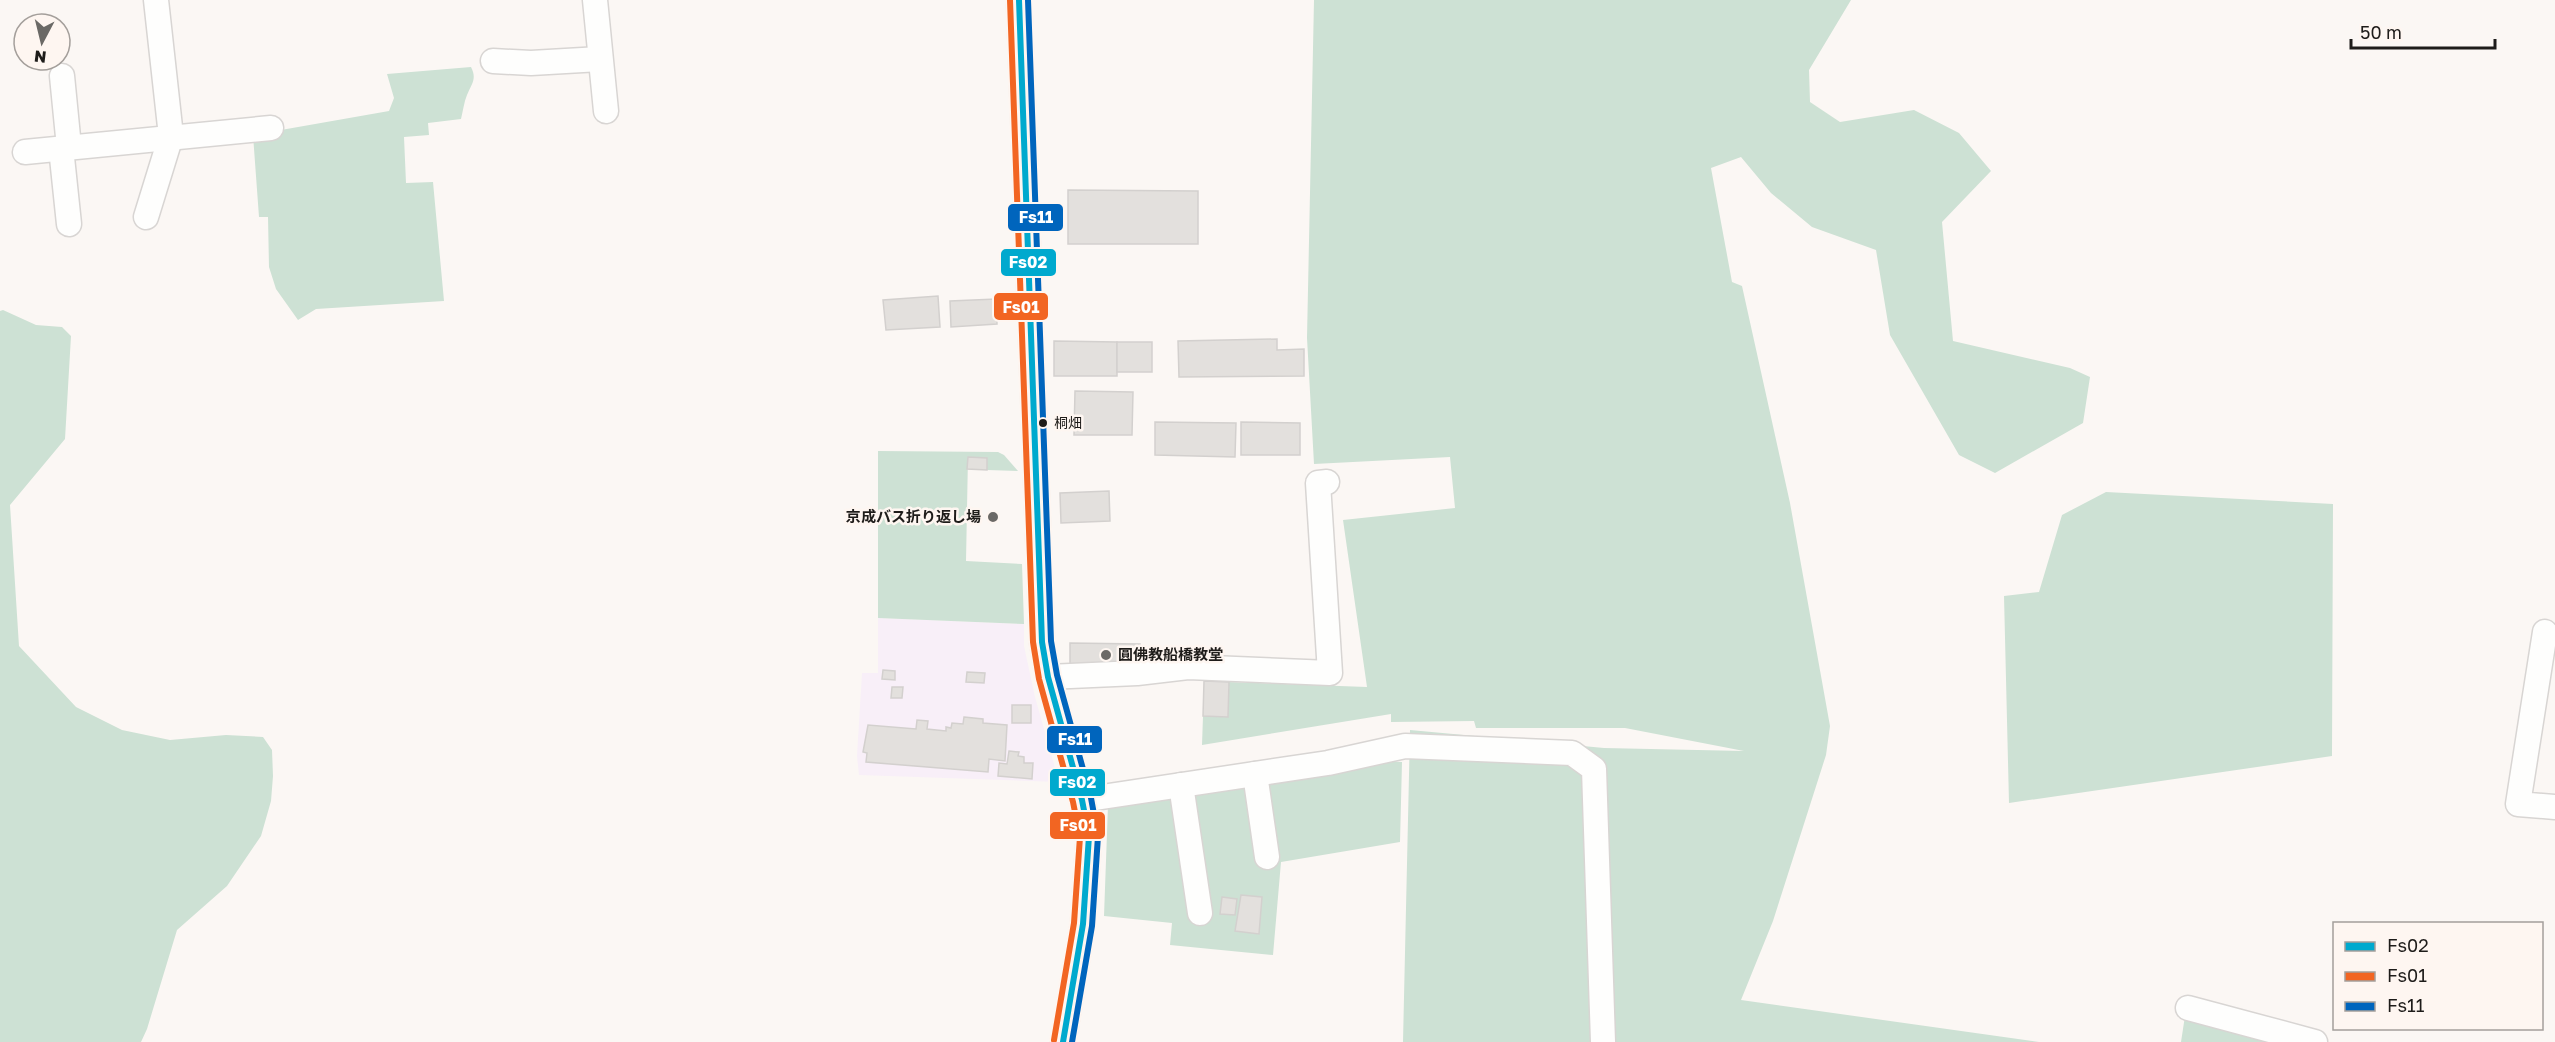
<svg xmlns="http://www.w3.org/2000/svg" width="2555" height="1042" font-family="'Golos Text','Noto Sans JP',sans-serif">
  <style>
    .commercial { fill: #f8eff8 }
    .green { fill: #cde1d4 }
    .building { fill: #e3e0dd; stroke: #d3d0ce; stroke-width: 1.5 }
    .lines { fill: none; stroke-linecap: round; stroke-linejoin: round }
    .minor-casing { stroke: #d8d5d3; stroke-width: 27 }
    .minor { stroke: #fefefd; stroke-width: 24 }
    .bus-1-casing { stroke: #fef6f1; stroke-width: 10 }
    .bus-2-casing { stroke: #fef6f1; stroke-width: 10 }
    .bus-3-casing { stroke: #fef6f1; stroke-width: 10 }
    .bus-1 { stroke: #00a9ce; stroke-width: 6 }
    .bus-2 { stroke: #f26522; stroke-width: 6 }
    .bus-3 { stroke: #0065bd; stroke-width: 6 }
    .bus-dot { fill: #1e1c1a; stroke: #fef6f1; stroke-width: 2 }
    .poi-dot { fill: #6b6966; stroke: #fef6f1; stroke-width: 2 }
    .labels { text-anchor: middle; stroke-width: 5; stroke-linejoin: round; paint-order: stroke }
    .bus-label { font-size: 14px; fill: #1e1c1a; stroke: #fef6f1; text-anchor: start }
    .poi-label { font-size: 15px; font-weight: bold; fill: #1e1c1a; stroke: #fef6f1; text-anchor: end }
    .line-badge { stroke: #fef6f1; stroke-width: 2 }
    .badge-label { font-size: 16px; text-anchor: middle; font-weight: bold; fill: #fff }
  </style>
  <rect width="100%" height="100%" fill="#fbf7f4"/>
  <path class="commercial" d="M878,618l146,6v22l11,51 24,85 -200,-7 -2,-19 5,-83h16z"/>
  <g class="green">
    <path d="M1314,0h537l-42,70 1,32 30,20 74,-12 45,23 32,38 -49,51 11,119 117,27 20,9 -7,46 -88,50 -36,-18 -69,-120 -14,-85 -64,-23 -41,-34 -30,-36 -30,11 21,114 10,4 48,217 40,223 -4,29 -53,166 -32,79 298,42h-636l7,-312 194,18 140,3 -119,-23h-149l-2,-7 -83,1v-8l-189,31 1,-29 25,1 1,-35 138,5 -24,-167 112,-12 -5,-51 -136,7 -7,-126z"/>
    <path d="M471,67c6,12 1,16 -4,28 -3,7 -4,16 -6,24l-33,4 1,12 -25,2 2,46 27,-1 11,119 -128,8 -18,11 -22,-31 -7,-22 -1,-50h-9l-6,-82 136,-24 5,-13 -7,-24z"/>
    <path d="M3,310l33,15 26,2 9,9 -6,103 -55,66 9,141 57,61 46,23 48,10 56,-5 37,2 9,13 1,26 -2,25 -10,35 -34,50 -50,44 -30,99 -6,13h-141v-731z"/>
    <path d="M878,451l120,1 6,3 14,16 -31,-1v-12l-19,-1 -2,104 56,3 2,60 -146,-6z"/>
    <path d="M2106,492l227,12 -1,252 -323,47 -5,-207 35,-4 23,-77z"/>
    <path d="M1384,761l18,1 -2,80 -119,20 -8,93 -103,-10 2,-22 -68,-7 4,-111z"/>
    <path d="M2185,1016l96,26h-100z"/>
  </g>
  <g class="building">
    <path d="M1068,190l130,1v53h-130z"/>
    <path d="M938,296l2,31 -54,3 -3,-30z"/>
    <path d="M996,299l1,25 -46,3 -1,-26z"/>
    <path d="M1277,339v11l27,-1v27l-125,1 -1,-36z"/>
    <path d="M1054,341l63,1v34h-63z"/>
    <rect x="1117" y="342" width="35" height="30"/>
    <path d="M1075,391l58,1 -1,43h-58z"/>
    <path d="M1155,422l81,1 -1,34 -80,-2z"/>
    <path d="M1241,422l59,1v32h-59z"/>
    <path d="M968,457l19,1v12l-20,-1z"/>
    <path d="M1109,491l1,30 -49,2 -1,-30z"/>
    <path d="M1070,643l70,1v23h-70z"/>
    <path d="M883,670l12,1v9l-13,-1z"/>
    <path d="M967,672l18,1 -1,10 -18,-1z"/>
    <path d="M1204,681l25,1 -1,35 -25,-1z"/>
    <path d="M892,687h11l-1,11h-11z"/>
    <rect x="1012" y="705" width="19" height="18"/>
    <path d="M964,717l19,2v4l24,2 -2,36 -16,-2 -1,13 -122,-10 1,-9 -4,-1 5,-27 48,4 1,-9 11,1 -1,8 19,2v-4l5,1 1,-5 11,1z"/>
    <path d="M1009,751l10,1 -1,4 6,1v6h9l-1,16 -34,-3 1,-13 8,1z"/>
    <path d="M1241,895l21,2 -3,37 -24,-3z"/>
    <path d="M1222,897l15,2 -2,16 -15,-1z"/>
  </g>
  <g class="lines">
    <g class="minor-casing">
      <g id="minor">
        <path d="M595,0l11,111"/>
        <path d="M1019,0l23,642 6,35 34,123 7,36 -6,88 -20,118"/>
        <path d="M493,61l38,2 69,-4"/>
        <path d="M62,76l7,71"/>
        <path d="M61,148l8,76"/>
        <path d="M25,152l246,-24"/>
        <path d="M146,217l25,-81 -15,-136"/>
        <path d="M2545,632l-27,172 37,3"/>
        <path d="M1048,677l89,-4 51,-6 142,6 -12,-190 9,-1"/>
        <path d="M1255,774l12,83"/>
        <path d="M1181,785l19,128"/>
        <path d="M1082,800l246,-37 77,-17 167,7 22,16 9,273"/>
        <path d="M2188,1008l127,34"/>
      </g>
    </g>
    <use href="#minor" class="minor"/>
    <g class="bus-1-casing">
      <path id="bus-1" d="M1019,0l23,642 6,35 34,123 7,36 -6,88 -20,118"/>
    </g>
    <g class="bus-2-casing">
      <path id="bus-2" d="M1010,0l23,642 6,37 34,123 7,35 -6,86 -20,117"/>
    </g>
    <g class="bus-3-casing">
      <path id="bus-3" d="M1028,0l23,641 6,34 34,123 7,38 -6,90 -20,116"/>
    </g>
    <use href="#bus-1" class="bus-1"/>
    <use href="#bus-2" class="bus-2"/>
    <use href="#bus-3" class="bus-3"/>
  </g>
  <circle class="bus-dot" cx="1043" cy="423" r="5"/>
  <g class="poi-dot">
    <circle cx="993" cy="517" r="6"/>
    <circle cx="1106" cy="655" r="6"/>
  </g>
  <g class="labels">
    <g class="bus-label">
      <text x="1054" y="428">桐畑</text>
    </g>
    <g class="poi-label">
      <text x="981" y="522">京成バス折り返し場</text>
      <text x="1118" y="660" text-anchor="start">圓佛教船橋教堂</text>
    </g>
  </g>
  <g class="line-badge">
    <rect x="1007" y="203" width="57" height="29" rx="6" fill="#0065bd"/>
    <rect x="1000" y="248" width="57" height="29" rx="6" fill="#00a9ce"/>
    <rect x="993" y="292" width="56" height="29" rx="6" fill="#f26522"/>
    <rect x="1046" y="725" width="57" height="29" rx="6" fill="#0065bd"/>
    <rect x="1049" y="768" width="57" height="29" rx="6" fill="#00a9ce"/>
    <rect x="1049" y="811" width="57" height="29" rx="6" fill="#f26522"/>
  </g>
  <g class="badge-label">
    <text x="1036" y="223">Fs11</text>
    <text x="1028" y="268">Fs02</text>
    <text x="1021" y="313">Fs01</text>
    <text x="1075" y="745">Fs11</text>
    <text x="1077" y="788">Fs02</text>
    <text x="1078" y="831">Fs01</text>
  </g>
  <rect x="2333" y="922" width="210" height="108" fill="#fef6f1" stroke="#a49f9b" stroke-width="1.5"/>
  <rect x="2345" y="942" width="30" height="9" fill="#00a9ce" stroke="#a49f9b" stroke-width="1.5"/>
  <text x="2387" y="952" font-size="18" fill="#1e1c1a">Fs02</text>
  <rect x="2345" y="972" width="30" height="9" fill="#f26522" stroke="#a49f9b" stroke-width="1.5"/>
  <text x="2387" y="982" font-size="18" fill="#1e1c1a">Fs01</text>
  <rect x="2345" y="1002" width="30" height="9" fill="#0065bd" stroke="#a49f9b" stroke-width="1.5"/>
  <text x="2387" y="1012" font-size="18" fill="#1e1c1a">Fs11</text>
  <g transform="translate(42 42) rotate(187)"><circle r="28" fill="#fef6f1" stroke="#a49f9b" stroke-width="1.5"/>
  <path d="M0-4.5L10 22L0 15L-10 22Z" fill="#6b6966"/>
  <text y="-9" font-size="16" font-weight="bold" text-anchor="middle" fill="#1e1c1a">N</text>
  </g>
  <path d="M2351 39v9h144v-9" fill="none" stroke="#1e1c1a" stroke-width="3"/>
  <text x="2360" y="39" font-size="18" fill="#1e1c1a" stroke="#fef6f1" stroke-width="4.5" paint-order="stroke">50 m</text>
</svg>
